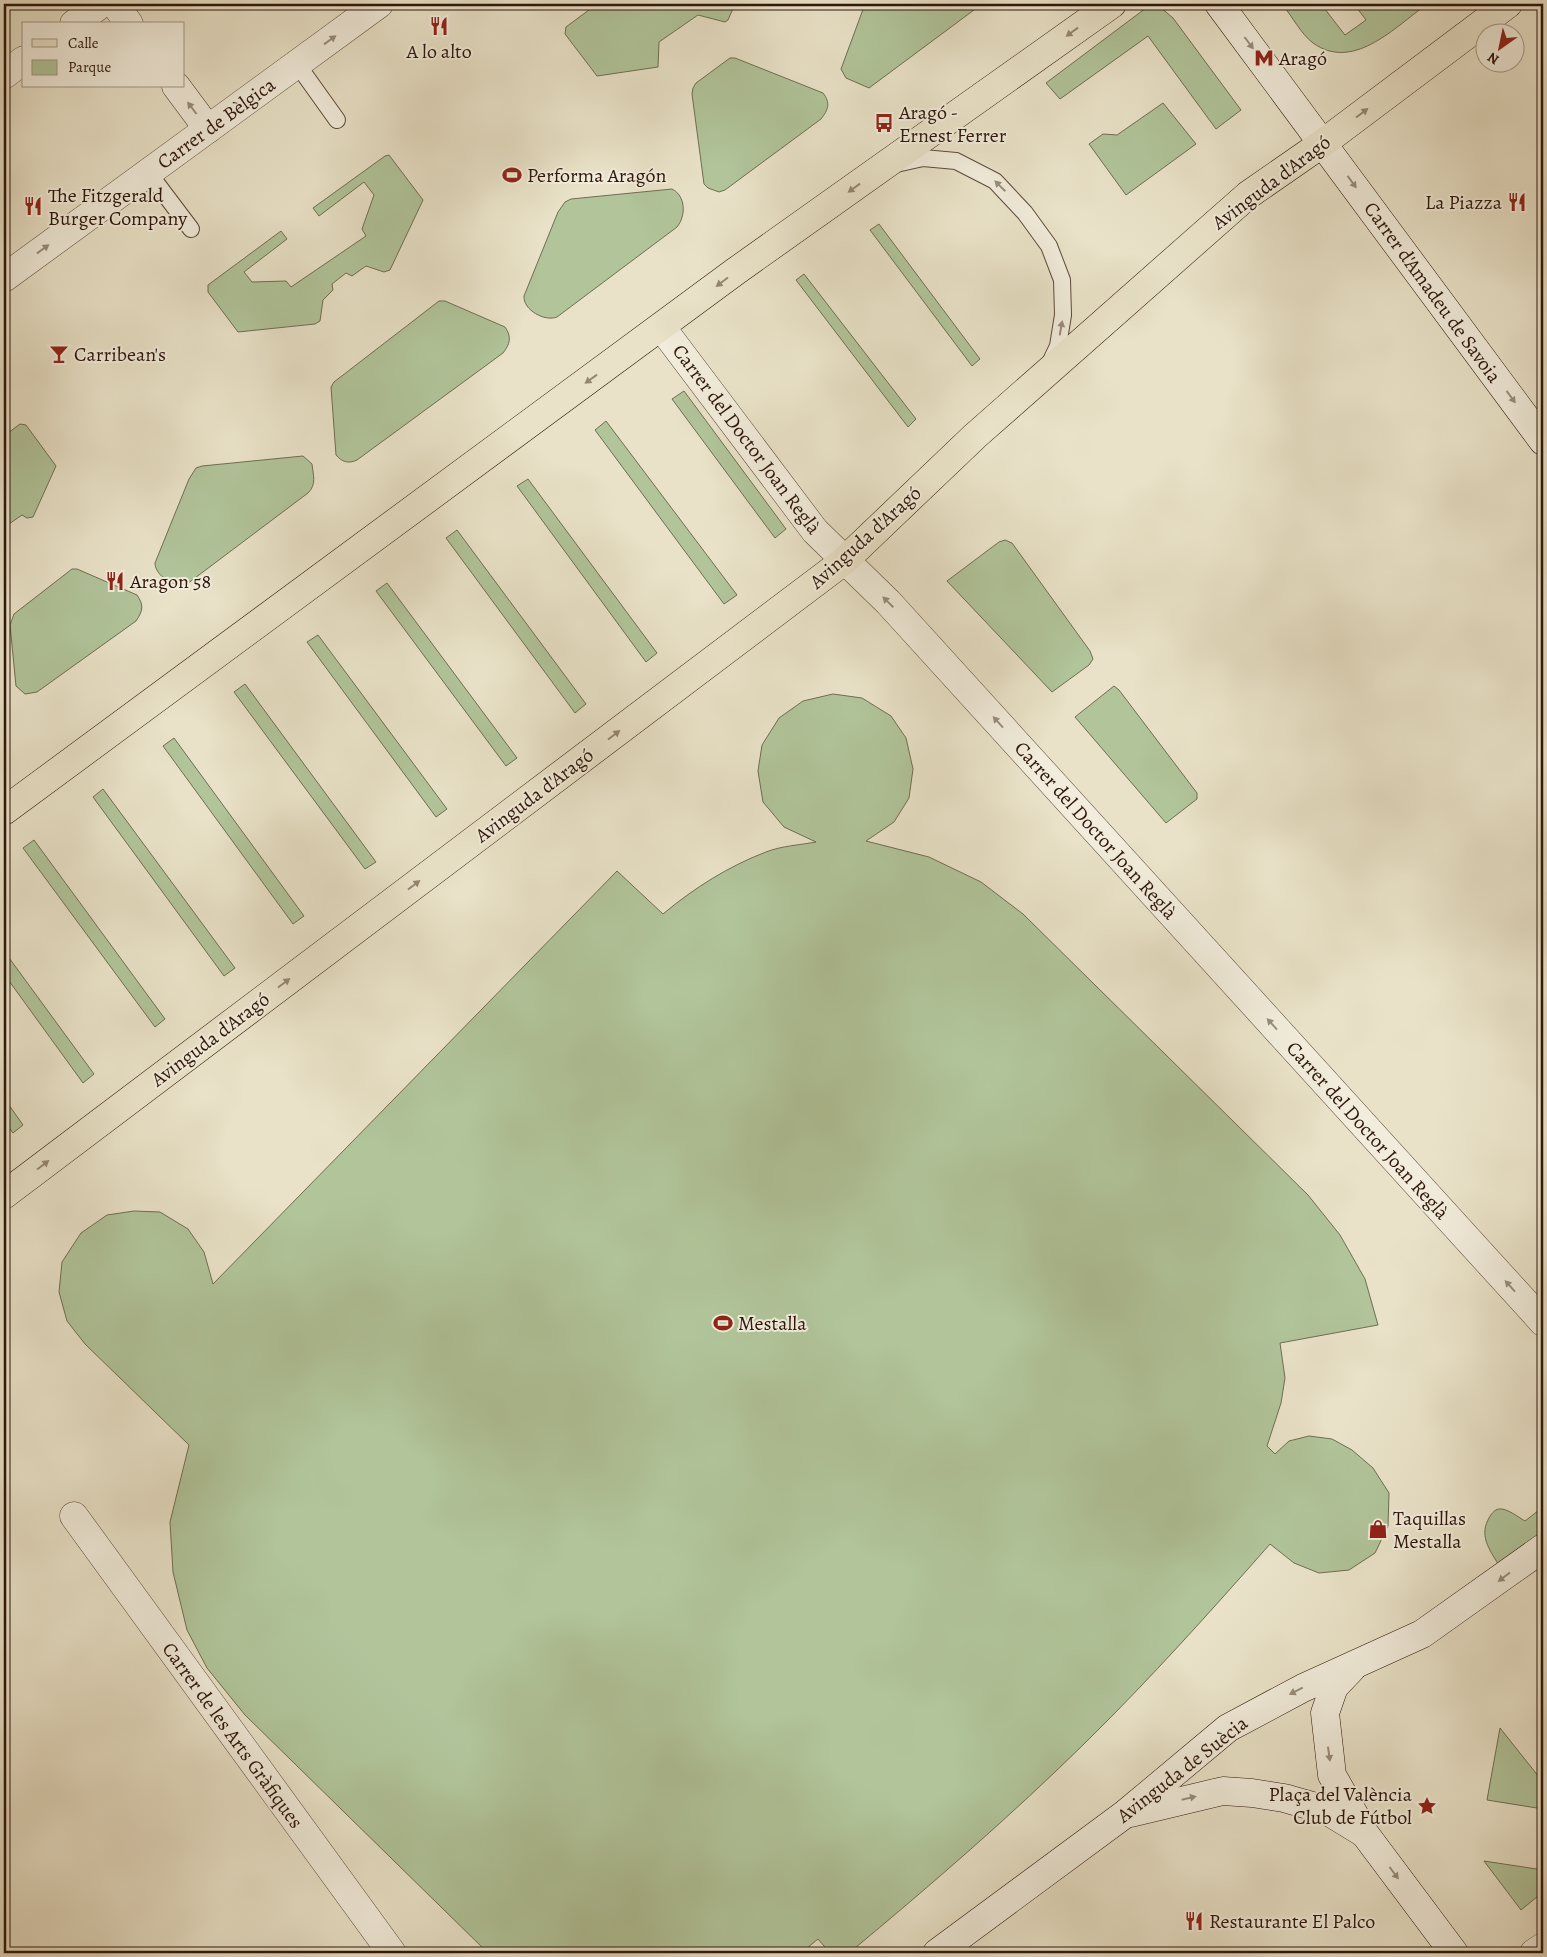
<svg xmlns="http://www.w3.org/2000/svg" width="1547" height="1957" font-family="Alegreya,serif">
  <style>
    .green { fill: #b1c49a; stroke: #706d52 }
    .lines { fill: none; stroke-linecap: round; stroke-linejoin: round }
    .lane-casing { stroke: #5d493a; stroke-width: 18 }
    .street-casing { stroke: #5d493a; stroke-width: 29 }
    .secondary-casing { stroke: #2e160a; stroke-width: 29 }
    .primary-casing { stroke: #2e160a; stroke-width: 29 }
    .lane { stroke: #f1ecdb; stroke-width: 16 }
    .street { stroke: #f1ecdb; stroke-width: 28 }
    .secondary { stroke: #f1ecdb; stroke-width: 28 }
    .primary { stroke: #e9e2c8; stroke-width: 28 }
    .oneway { fill: #958672 }
    .oneway2 { fill: #998c7d }
    .labels { text-anchor: middle; stroke-width: 4; stroke-linejoin: round; paint-order: stroke }
    .poi-label { font-size: 20px; fill: #2e160a; stroke: #f1ecdb; text-anchor: start }
    .street-label { font-size: 20px; fill: #2e160a; stroke: #f1ecdb }
  </style>
  <rect width="100%" height="100%" fill="#e9e2c8"/>
  <filter id="stains"><feTurbulence type="fractalNoise" baseFrequency=".004" numOctaves="4"/><feColorMatrix values="0 0 0 0 .2 0 0 0 0 .09 0 0 0 0 .02 0 0 0 .5 -.17"/></filter>
  <radialGradient id="worn" r=".72"><stop offset=".6" stop-color="#630" stop-opacity="0"/><stop offset="1" stop-color="#630" stop-opacity=".3"/></radialGradient>
  <g class="green">
    <path d="M597,4h138l-7,16 -3,2 -27,-7 -39,27 -1,25 -61,9 -32,-42 1,-7z"/>
    <path d="M865,4h117l-113,84 -23,-10 -5,-9z"/>
    <path d="M1282,4h39l24,31 21,-15 -12,-16h64l4,4c-30,22 -70,63 -109,35 -12,-9 -21,-27 -31,-39z"/>
    <path d="M1154,6l6,1 13,11 68,92 -25,19 -68,-93 -88,63 -14,-16 100,-75z"/>
    <path d="M730,58h5l88,35c8,10 5,17 -2,26l-96,71 -6,2 -11,-4 -4,-4 -12,-90 1,-6 3,-5z"/>
    <path d="M1163,103l33,41 -70,51 -37,-51 14,-10 14,1z"/>
    <path d="M389,155l34,45 -33,70 -6,2 -18,-6 -14,10 -6,-3 -14,11 1,6 -10,10 -3,21 -5,3 -77,8 -30,-40v-7l73,-54 6,8 -43,33 8,10 34,-1 5,6 75,-51 -4,-7 12,-34 -10,-13 -45,34 -6,-8 72,-52z"/>
    <path d="M672,189c14,7 14,27 5,38l-120,90c-12,5 -34,-7 -33,-21l34,-84 7,-10 6,-3z"/>
    <path d="M879,224l101,135 -8,7 -102,-136z"/>
    <path d="M804,274l112,145 -8,8 -112,-147z"/>
    <path d="M439,301h6l60,26c7,10 5,17 -2,26l-146,107c-9,4 -15,2 -21,-5l-5,-68 3,-5z"/>
    <path d="M684,391l102,138 -11,9 -103,-139z"/>
    <path d="M606,421l131,174 -13,9 -129,-174z"/>
    <path d="M20,424l6,1 30,41 -23,51 -6,1 -5,-3 -13,9 -5,-2v-50l3,-7 -3,-5v-24z"/>
    <path d="M303,456l9,8c1,11 5,20 -4,29l-121,91c-12,4 -32,-8 -32,-21l34,-84 7,-11 6,-2z"/>
    <path d="M528,479l129,174 -11,9 -129,-176z"/>
    <path d="M457,530l129,174 -11,9 -129,-175z"/>
    <path d="M1005,540l7,3 78,108 3,8 -4,6 -37,27 -105,-111 52,-39z"/>
    <path d="M72,569h5l60,26c7,10 6,16 -1,26l-99,71 -12,2 -9,-8 -6,-61 4,-11z"/>
    <path d="M387,583l130,175 -11,8 -130,-175z"/>
    <path d="M318,635l129,174 -11,8 -129,-175z"/>
    <path d="M245,684l131,178 -11,7 -131,-177z"/>
    <path d="M1114,686l5,4 78,103v6l-31,24 -91,-106z"/>
    <path d="M833,694l29,4 29,18 15,22 7,31 -4,29 -15,24 -28,19 63,16 52,25 42,32 285,281 32,40 25,44 13,46 -98,18 5,35 -4,25 -14,43 8,8 14,-13 20,-5 23,3 20,11 21,18 16,25 -1,33 -13,27 -26,17 -30,3 -25,-10 -24,-19c-59,67 -119,134 -183,197 -76,75 -156,144 -238,212h-19l-12,-14 -17,14h-313l-243,-238 -38,-47 -20,-38 -14,-58 -3,-50 19,-77 -104,-101 -18,-23 -8,-29 3,-30 19,-29 26,-18 27,-4 26,1 28,17 16,23 9,32 404,-413 46,43c31,-26 66,-48 103,-62 15,-6 34,-7 50,-10l-32,-15 -21,-25 -5,-31 4,-26 17,-27 24,-17z"/>
    <path d="M174,738l130,178 -11,8 -130,-178z"/>
    <path d="M103,789l132,179 -11,8 -131,-179z"/>
    <path d="M34,840l131,179 -10,8 -132,-179z"/>
    <path d="M4,951l90,123 -11,9 -79,-109z"/>
    <path d="M4,1098l19,27 -10,8 -9,-12z"/>
    <path d="M1543,1507v28l-43,32c-9,-15 -21,-30 -12,-47 2,-5 7,-11 11,-11 8,-1 19,8 26,12z"/>
    <path d="M1500,1728l43,54v27l-56,-9z"/>
    <path d="M1484,1861l59,9v22l-22,18z"/>
  </g>
  <g class="lines">
    <g class="lane-casing">
      <g id="lane">
        <path d="M297,64l40,56"/>
        <path d="M896,164l27,-6 33,3 39,20 30,32 24,33 13,34 1,35 -5,31 -9,19"/>
        <path d="M148,172l43,57"/>
      </g>
    </g>
    <g class="street-casing">
      <g id="street">
        <path d="M115,4l14,20"/>
        <path d="M74,24l27,-20"/>
        <path d="M4,75l20,-15"/>
        <path d="M176,86l32,43"/>
        <path d="M4,278l375,-274"/>
        <path d="M662,328l153,203 73,71 655,720"/>
        <path d="M74,1516l318,437"/>
        <path d="M1534,1953l9,-6"/>
      </g>
    </g>
    <g class="secondary-casing">
      <g id="secondary">
        <path d="M1219,4l324,437"/>
        <path d="M1352,1668l-18,19 -9,26 7,62 33,59 89,119"/>
        <path d="M1131,1813l92,-22 29,2 32,5 42,12 36,22"/>
        <path d="M937,1953l188,-139 103,-86 75,-40 119,-54 121,-86"/>
      </g>
    </g>
    <g class="primary-casing">
      <g id="primary">
        <path d="M4,811l732,-540 376,-267"/>
        <path d="M4,1195l840,-634 131,-125 273,-241 75,-52 185,-139"/>
      </g>
    </g>
    <use href="#lane" class="lane"/>
    <use href="#street" class="street"/>
    <use href="#secondary" class="secondary"/>
    <use href="#primary" class="primary"/>
  </g>
  <defs><path id="oneway-solid" d="M-6-.8H1V-3.2L6.5 0L1 3.2V.8H-6Z" transform="scale(1.25)"/></defs>
  <g class="oneway">
    <use href="#oneway-solid" transform="translate(1072 32) rotate(144)"/>
    <use href="#oneway-solid" transform="translate(1362 113) rotate(-37)"/>
    <use href="#oneway-solid" transform="translate(854 188) rotate(144)"/>
    <use href="#oneway-solid" transform="translate(722 282) rotate(143)"/>
    <use href="#oneway-solid" transform="translate(591 379) rotate(144)"/>
    <use href="#oneway-solid" transform="translate(614 735) rotate(-37)"/>
    <use href="#oneway-solid" transform="translate(414 885) rotate(-37)"/>
    <use href="#oneway-solid" transform="translate(284 983) rotate(-37)"/>
    <use href="#oneway-solid" transform="translate(43 1165) rotate(-37)"/>
  </g>
  <g class="oneway2">
    <use href="#oneway-solid" transform="translate(330 40) rotate(-36)"/>
    <use href="#oneway-solid" transform="translate(1249 43) rotate(53)"/>
    <use href="#oneway-solid" transform="translate(192 108) rotate(-127)"/>
    <use href="#oneway-solid" transform="translate(1352 182) rotate(54)"/>
    <use href="#oneway-solid" transform="translate(1000 186) rotate(-135)"/>
    <use href="#oneway-solid" transform="translate(43 249) rotate(-36)"/>
    <use href="#oneway-solid" transform="translate(1061 328) rotate(-80)"/>
    <use href="#oneway-solid" transform="translate(1511 397) rotate(54)"/>
    <use href="#oneway-solid" transform="translate(888 602) rotate(-135)"/>
    <use href="#oneway-solid" transform="translate(998 722) rotate(-132)"/>
    <use href="#oneway-solid" transform="translate(1272 1024) rotate(-132)"/>
    <use href="#oneway-solid" transform="translate(1510 1286) rotate(-132)"/>
    <use href="#oneway-solid" transform="translate(1504 1577) rotate(143)"/>
    <use href="#oneway-solid" transform="translate(1296 1691) rotate(153)"/>
    <use href="#oneway-solid" transform="translate(1329 1754) rotate(82)"/>
    <use href="#oneway-solid" transform="translate(1189 1798) rotate(-13)"/>
    <use href="#oneway-solid" transform="translate(1394 1873) rotate(53)"/>
  </g>
  <defs>
    <g id="restaurant-bare" transform="scale(1.5)"><path d="M-5-6h1v4h1v-4h1v4h1v-4h1v5L-1.5 .5V6h-2V.5L-5-1ZM5-6V6H3V1.5H1.5Q1.5-4 5-6Z" fill="#8f2418" stroke="#f1ecdb" stroke-width="2.5" paint-order="stroke"/></g>
    <g id="metro-bare" transform="scale(1.5)"><path d="M-5.5 5V-5H-3L0 0L3-5H5.5V5H3V-.5L0 4L-3-.5V5Z" fill="#8f2418" stroke="#f1ecdb" stroke-width="2.5" paint-order="stroke"/></g>
    <g id="bus-bare" transform="scale(1.5)"><path d="M-5-6H5V4H4V6H2V4H-2V6H-4V4H-5ZM-3.5-4V0h7V-4ZM-3.5 1.2v1.5H-2V1.2ZM2 1.2v1.5H3.5V1.2Z" fill="#8f2418" stroke="#f1ecdb" stroke-width="2.5" paint-order="stroke"/></g>
    <g id="stadium-bare" transform="scale(1.5)"><path d="M0-5a6.5 5 0 1 0 0 10a6.5 5 0 1 0 0-10ZM-3.5-1.8h7v3.6h-7Z" fill="#8f2418" stroke="#f1ecdb" stroke-width="2.5" paint-order="stroke"/></g>
    <g id="bar-bare" transform="scale(1.5)"><path d="M-6-5H6L.8 .8V4.5H3.5V6h-7V4.5H-.8V.8Z" fill="#8f2418" stroke="#f1ecdb" stroke-width="2.5" paint-order="stroke"/></g>
    <g id="shop-bare" transform="scale(1.5)"><path d="M-5-2.5h2.3a2.7 3.5 0 0 1 5.4 0H5L5.5 6h-11ZM-1.5-2.5h3a1.5 2.3 0 0 0-3 0Z" fill="#8f2418" stroke="#f1ecdb" stroke-width="2.5" paint-order="stroke"/></g>
    <g id="sight-bare" transform="scale(1.5)"><path d="M0-6L1.8-2.2L6-1.7L2.9 1.2L3.7 5.4L0 3.3L-3.7 5.4L-2.9 1.2L-6-1.7L-1.8-2.2Z" fill="#8f2418" stroke="#f1ecdb" stroke-width="2.5" paint-order="stroke"/></g>
  </defs>
  <g fill-rule="evenodd">
    <use href="#restaurant-bare" x="439" y="26"/>
    <use href="#metro-bare" x="1264" y="58"/>
    <use href="#bus-bare" x="884" y="123"/>
    <use href="#stadium-bare" x="512" y="175"/>
    <use href="#restaurant-bare" x="1517" y="202"/>
    <use href="#restaurant-bare" x="33" y="206"/>
    <use href="#bar-bare" x="59" y="354"/>
    <use href="#restaurant-bare" x="115" y="581"/>
    <use href="#stadium-bare" x="723" y="1323"/>
    <use href="#shop-bare" x="1378" y="1529"/>
    <use href="#sight-bare" x="1427" y="1806"/>
    <use href="#restaurant-bare" x="1194" y="1921"/>
  </g>
  <g class="labels">
    <g class="poi-label">
      <text x="439" y="58" text-anchor="middle">A lo alto</text>
      <text x="1279" y="65">Aragó</text>
      <text x="899" y="119">Aragó -<tspan x="899" dy="23">Ernest Ferrer</tspan></text>
      <text x="527" y="182">Performa Aragón</text>
      <text x="48" y="202">The Fitzgerald<tspan x="48" dy="23">Burger Company</tspan></text>
      <text x="1502" y="209" text-anchor="end">La Piazza</text>
      <text x="74" y="361">Carribean's</text>
      <text x="130" y="588">Aragon 58</text>
      <text x="738" y="1330">Mestalla</text>
      <text x="1393" y="1525">Taquillas<tspan x="1393" dy="23">Mestalla</tspan></text>
      <text x="1412" y="1801" text-anchor="end">Plaça del València<tspan x="1412" dy="23">Club de Fútbol</tspan></text>
      <text x="1209" y="1928">Restaurante El Palco</text>
    </g>
    <g class="street-label">
      <text transform="translate(216 123) rotate(-36)" y="7">Carrer de Bèlgica</text>
      <text transform="translate(1271 182) rotate(-37)" y="7">Avinguda d'Aragó</text>
      <text transform="translate(1433 292) rotate(54)" y="7">Carrer d'Amadeu de Savoia</text>
      <text transform="translate(747 439) rotate(53)" y="7">Carrer del Doctor Joan Reglà</text>
      <text transform="translate(865 537) rotate(-42)" y="7">Avinguda d'Aragó</text>
      <text transform="translate(534 795) rotate(-37)" y="7">Avinguda d'Aragó</text>
      <text transform="translate(1096 830) rotate(48)" y="7">Carrer del Doctor Joan Reglà</text>
      <text transform="translate(210 1039) rotate(-37)" y="7">Avinguda d'Aragó</text>
      <text transform="translate(1368 1130) rotate(48)" y="7">Carrer del Doctor Joan Reglà</text>
      <text transform="translate(233 1735) rotate(54)" y="7">Carrer de les Arts Gràfiques</text>
      <text transform="translate(1182 1769) rotate(-38)" y="7">Avinguda de Suècia</text>
    </g>
  </g>
  <rect width="1547" height="1957" fill="none" stroke="#e9e2c8" stroke-width="20"/>
  <rect x="5" y="5" width="1537" height="1947" fill="none" stroke="#2e160a" stroke-width="2.5"/>
  <rect x="10" y="10" width="1527" height="1937" fill="none" stroke="#2e160a"/>
  <rect x="22" y="22" width="162" height="65" fill="#f1ecdb" stroke="#a39687"/>
  <rect x="32" y="39" width="25" height="8" fill="#e9e2c8" stroke="#a39687"/>
  <text x="68" y="48" font-size="15" fill="#2e160a">Calle</text>
  <rect x="32" y="60" width="25" height="15" fill="#b1c49a" stroke="#a39687"/>
  <text x="68" y="72" font-size="15" fill="#2e160a">Parque</text>
  <g transform="translate(1500 48) rotate(213)"><circle r="24" fill="#f1ecdb" stroke="#a39687"/>
  <path d="M0-4L9 19L0 12L-9 19Z" fill="#8f2418"/>
  <text y="-8" font-size="14" font-weight="bold" text-anchor="middle" fill="#2e160a">N</text>
  </g>
  <rect width="100%" height="100%" filter="url(#stains)"/>
  <rect width="100%" height="100%" fill="url(#worn)"/>
</svg>
